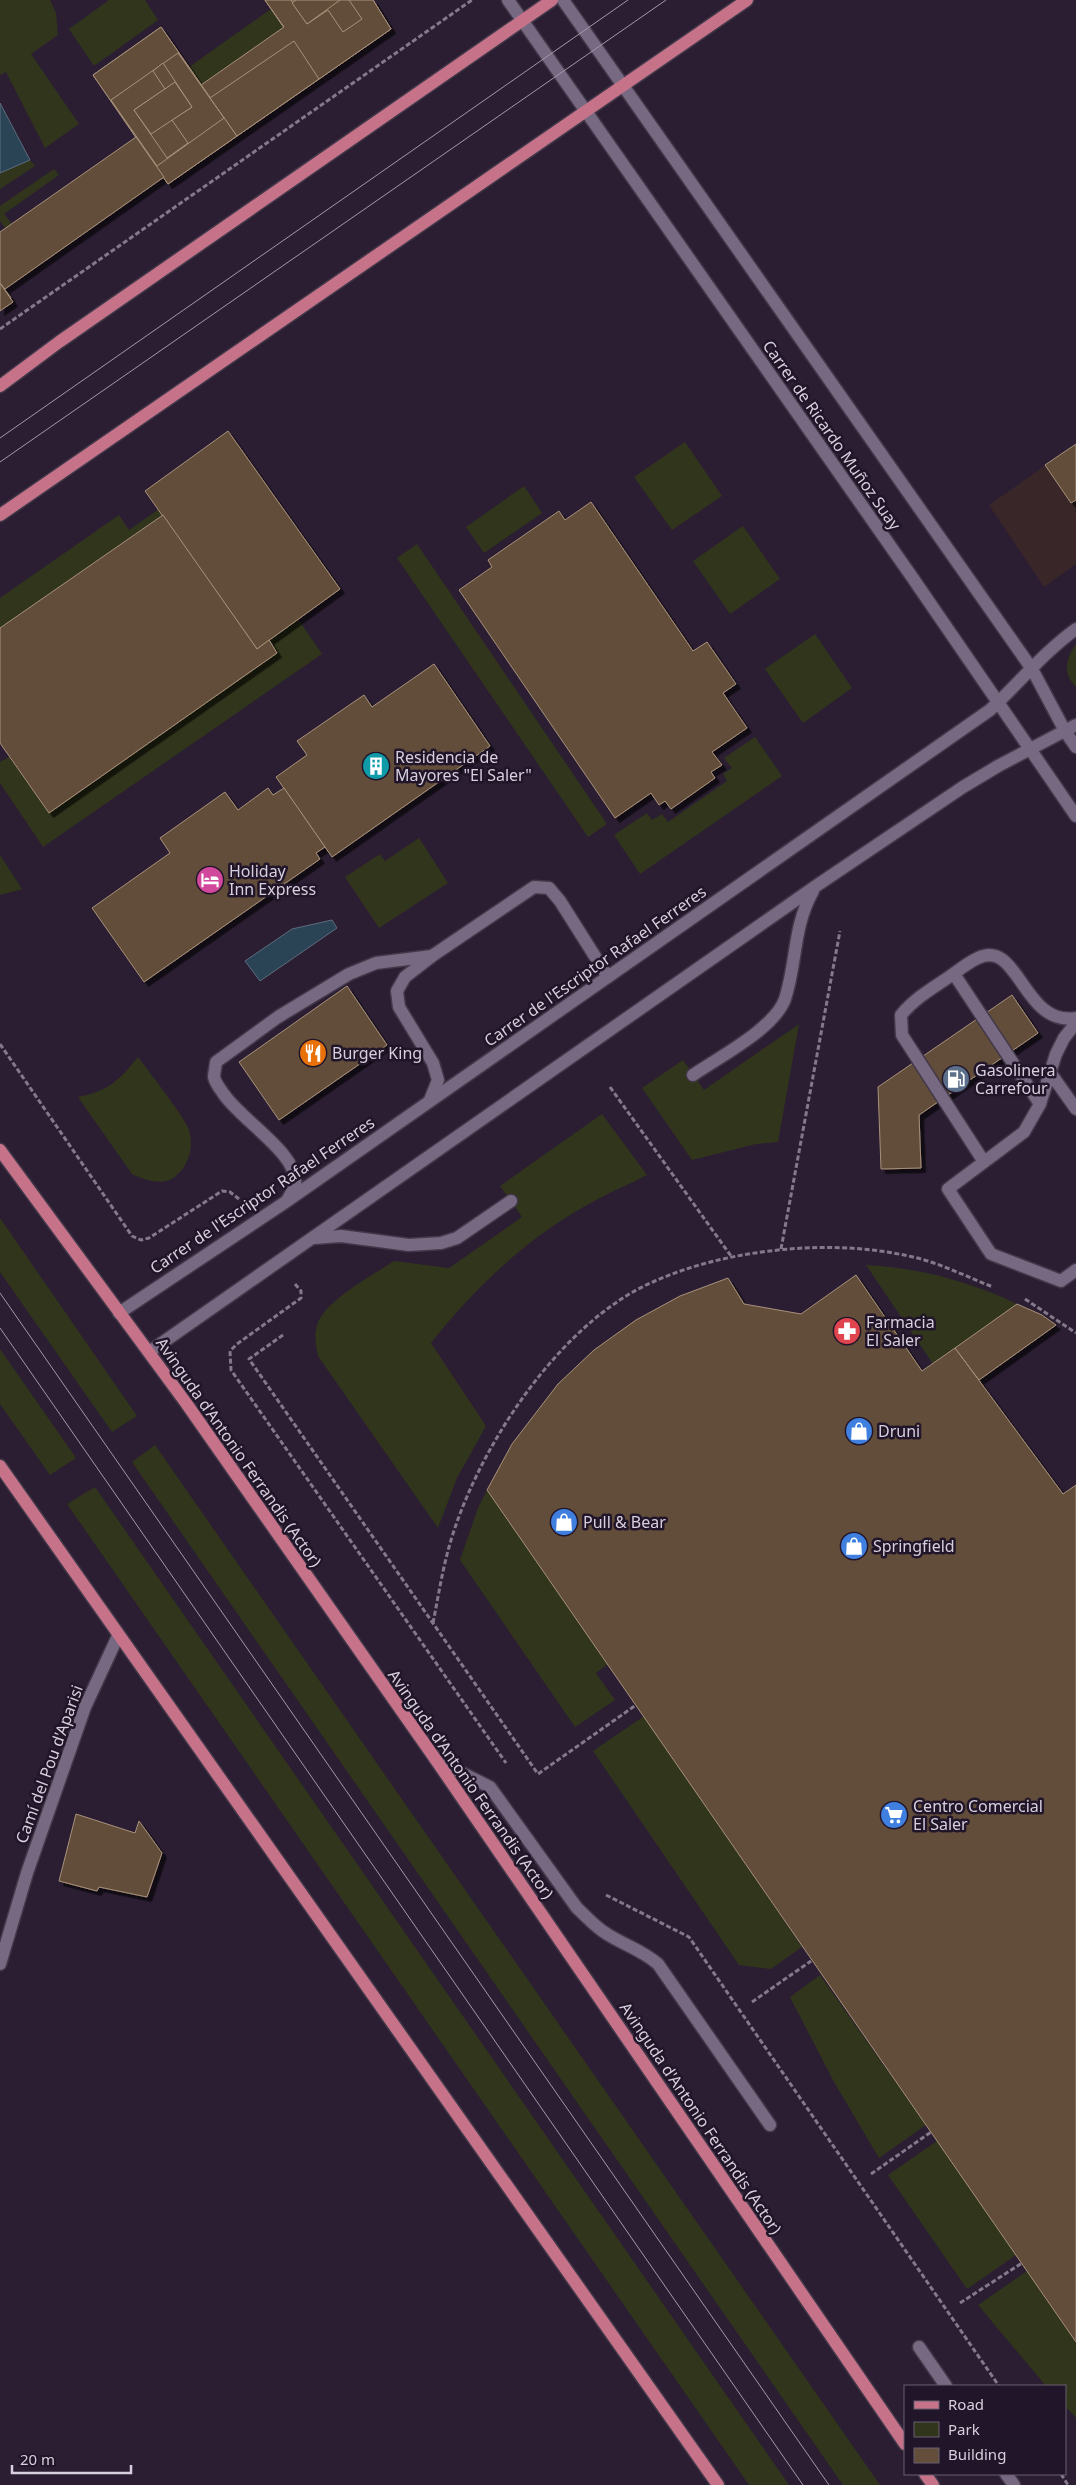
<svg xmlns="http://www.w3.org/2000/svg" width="1076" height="2485" font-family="'Noto Sans',sans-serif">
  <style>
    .education { fill: #392629 }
    .green { fill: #30351c }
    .water { fill: #2a4355; stroke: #5e6d7e }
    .building { fill: #624e3a; stroke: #a8917b; filter: url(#shadow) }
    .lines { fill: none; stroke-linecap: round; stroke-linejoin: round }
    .minor-casing { stroke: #423849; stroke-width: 15 }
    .major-casing { stroke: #423849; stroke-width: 15 }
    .path { stroke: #83798a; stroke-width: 3; stroke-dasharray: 5 2.5; stroke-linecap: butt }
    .minor { stroke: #776982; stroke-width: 12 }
    .major { stroke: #c6738a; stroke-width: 12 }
    .tram { stroke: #a298a9; stroke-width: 1 }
    .labels { text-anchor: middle; stroke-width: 5; stroke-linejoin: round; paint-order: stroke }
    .street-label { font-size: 16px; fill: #d7cfdd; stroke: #211529 }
    .poi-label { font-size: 16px; fill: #d7cfdd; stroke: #211529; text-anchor: start }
  </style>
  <defs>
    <filter id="shadow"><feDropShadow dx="4.5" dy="4.5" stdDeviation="0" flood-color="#0009"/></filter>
  </defs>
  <rect width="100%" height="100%" fill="#2b1e33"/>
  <path class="education" d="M1076,444v120l-32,23 -55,-82z"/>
  <g class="green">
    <path d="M0,0h50l6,13 2,22 -27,19 48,70 -34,24 -39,-76 -6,3z"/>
    <path d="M109,0h36l13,20 -64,46 -25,-37z"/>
    <path d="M271,9l13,18 -83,58 -12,-18z"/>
    <path d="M30,160l5,6 -35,23v-16z"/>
    <path d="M54,169l5,6 -55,39 8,10 -7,4 -5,-7v-15z"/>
    <path d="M685,442l37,54 -50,34 -38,-53z"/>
    <path d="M524,486l18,27 -58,40 -18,-26z"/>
    <path d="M159,509l4,6 -163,113v-30l119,-83 10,15z"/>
    <path d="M743,526l37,53 -50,35 -37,-53z"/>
    <path d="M417,544l190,280 -19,13 -191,-279z"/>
    <path d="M298,619l24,35 -279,193 -43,-64v-21l9,-5 40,56 228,-160 -8,-13z"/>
    <path d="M815,634l37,54 -49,35 -38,-54z"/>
    <path d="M1076,644v43c-14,-13 -10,-29 0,-43z"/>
    <path d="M755,737l27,39 -142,98 -26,-39 33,-22 5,7 10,-6 6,8 59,-41 -4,-7 9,-6 -8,-10z"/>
    <path d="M419,838l29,45 -69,45 -34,-51 35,-23 5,7z"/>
    <path d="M0,855l22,34h1l-23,6z"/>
    <path d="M799,1024l-21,118 -22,2 -64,16 -50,-72 41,-28 21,30z"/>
    <path d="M138,1057c10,14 47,60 51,73 5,17 0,35 -13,46 -13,11 -32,4 -44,-2l-54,-77c30,-6 41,-16 60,-40z"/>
    <path d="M602,1114l45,61c-16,9 -33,15 -49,24 -67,35 -120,85 -167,144l55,83 -29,52 -19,50 -120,-172c-2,-10 -4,-20 -1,-31 7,-24 56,-50 77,-64l55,7 73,-51 -22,-31z"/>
    <path d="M0,1218l137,198 -25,16 -112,-160z"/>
    <path d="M866,1265c53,3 103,16 151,39l-84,60z"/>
    <path d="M0,1349l76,109 -26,17 -50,-71z"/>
    <path d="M155,1445l725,1040h-37l-711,-1023z"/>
    <path d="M95,1487l694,998h-40l-682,-981z"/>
    <path d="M487,1490l121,174 -12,9 19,27 -40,27 -115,-167 18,-52z"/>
    <path d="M644,1716l158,231 -31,22 -32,-4 -146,-214z"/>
    <path d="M820,1975l106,150 -47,33 -45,-76 -44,-85z"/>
    <path d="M937,2141l79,114 -49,34 -79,-114z"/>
    <path d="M1027,2271l49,71v76l-11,-12v-20h-19l-68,-81z"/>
  </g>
  <g class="water">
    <path d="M0,103l30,57 -30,13z"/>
    <path d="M332,920l5,8 -77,53 -15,-20 47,-32z"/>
  </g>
  <g class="building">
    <path d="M265,0h108l18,29 -72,50z"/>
    <path d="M265,0h108l5,8 -72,51z"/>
    <path d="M265,0h108l18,29 -223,155 -75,-109 68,-48 40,58 83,-58z"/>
    <path d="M291,0h58l13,19 -19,13 -15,-22 -21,14z"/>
    <path d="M296,0h44l-33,24 -15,-21z"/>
    <path d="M161,27l76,109 -69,48 -75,-109z"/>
    <path d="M294,41l25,38 -82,57 -27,-38z"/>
    <path d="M178,53l46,65 -67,48 -46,-66z"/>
    <path d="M163,63l29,44 -20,13 16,23 -21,15 -33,-48 31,-21 -12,-18z"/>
    <path d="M175,82l17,25 -41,27 -17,-24z"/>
    <path d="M136,137l28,40 -159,112 -5,-6v-51z"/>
    <path d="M0,283l11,15 -11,8z"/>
    <path d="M0,283l13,19 -13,9z"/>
    <path d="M228,431l112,158 -83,60 -112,-158z"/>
    <path d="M1076,444v56l-5,3 -26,-38z"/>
    <path d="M591,502l102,149 14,-9 29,42 -13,9 24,35 -35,24 10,13 -11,7 4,6 -44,31 -6,-8 -6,4 -8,-12 -36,25 -156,-228 33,-23 -4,-7 71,-49 6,9z"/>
    <path d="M163,515l94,134 12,-9 8,13 -228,160 -49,-70v-115z"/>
    <path d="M434,664l56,82 -158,111 -56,-80 31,-22 -10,-14 67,-46 8,12z"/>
    <path d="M268,788l5,7 11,-7 41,59 -9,6 4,6 -176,123 -52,-74 78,-55 -10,-15 65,-46 13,18z"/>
    <path d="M347,986l40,59 -108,75 -40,-58z"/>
    <path d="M1012,995l26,38 -119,82 2,53 -40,1 -3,-82z"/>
    <path d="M856,1275l66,96 33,-23 108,146 13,-9v857l-589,-852 25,-46 46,-60 36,-34 42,-30 44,-24 48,-18 16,26 57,10z"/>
    <path d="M1017,1304l25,11 14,10 -77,55 -24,-32z"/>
    <path d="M76,1814l59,19 4,-12 23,32 -15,44 -48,-10 -2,4 -38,-10z"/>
  </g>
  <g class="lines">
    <g class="minor-casing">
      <g id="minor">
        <path d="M508,0l404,577 164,239"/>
        <path d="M563,0l469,669 33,62 11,16"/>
        <path d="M954,974l86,130"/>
        <path d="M1076,1023l-12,15 -8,16 -16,50 -16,28 -76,57 43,65 70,27 15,-11"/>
        <path d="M1049,1071l27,38"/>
        <path d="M693,1075c26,-18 81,-46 92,-76 12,-37 8,-73 28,-108"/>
        <path d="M430,1100l8,-20 -5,-17 -34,-56 -2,-16 8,-14 27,-21 102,-69 15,1 11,13 48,76"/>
        <path d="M984,1162l-82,-127 -1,-20c14,-17 33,-28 51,-40 8,-6 17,-13 26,-17 41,-20 45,69 98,60"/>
        <path d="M288,1199c2,-4 6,-10 7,-14 5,-31 -56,-66 -72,-92 -3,-4 -8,-11 -9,-16 0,-5 2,-11 2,-15l62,-45 71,-43 27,-11 56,-7"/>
        <path d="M314,1238l27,-2 68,9 32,-2 16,-5 54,-37"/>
        <path d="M119,1313l168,-112 703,-491c29,-27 54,-58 86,-81"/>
        <path d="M149,1352l667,-466 147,-99 35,-21 78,-41"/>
        <path d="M436,1760l54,27 87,121c10,9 18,19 30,26 17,11 35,16 51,30l112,161"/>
        <path d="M0,1964l27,-91 58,-166 33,-71"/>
        <path d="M919,2347l27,39"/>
        <path d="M1006,2474l8,11"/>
      </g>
    </g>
    <g class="major-casing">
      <g id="major">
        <path d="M0,386l59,-44 493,-342"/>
        <path d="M0,515l747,-515"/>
        <path d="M0,1150l186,253 250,357 469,684"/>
        <path d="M0,1466l718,1019"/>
        <path d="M925,2474l8,11"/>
      </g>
    </g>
    <g class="path">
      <path d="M0,329l472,-329"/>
      <path d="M0,1044l132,192 9,4 8,-2 73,-47 8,1 9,7"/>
      <path d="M610,1087l121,169"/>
      <path d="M781,1249l59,-318"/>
      <path d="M295,1284l6,7v7l-64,46 -7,7 1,19 275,393"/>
      <path d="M1025,1299l51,34"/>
      <path d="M283,1335l-34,24 289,415 98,-69"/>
      <path d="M433,1623c5,-25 9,-51 16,-76 27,-97 111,-226 206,-266 32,-14 66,-23 100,-28 53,-8 106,-8 158,4 27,6 54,20 80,30"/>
      <path d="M606,1895l83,42 310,449"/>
      <path d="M752,2002l59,-41"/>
      <path d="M871,2174l60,-42"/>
      <path d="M960,2303l62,-40"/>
      <path d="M1061,2474l7,11"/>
    </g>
    <use href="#minor" class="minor"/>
    <use href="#major" class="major"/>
    <g class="tram">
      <path d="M0,438l628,-438"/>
      <path d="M0,462l666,-462"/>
      <path d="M0,1293l829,1192"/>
      <path d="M0,1328l803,1157"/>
    </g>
  </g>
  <defs>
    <g id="building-disc" transform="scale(1.4375)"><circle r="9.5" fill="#0f9aa8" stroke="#211529"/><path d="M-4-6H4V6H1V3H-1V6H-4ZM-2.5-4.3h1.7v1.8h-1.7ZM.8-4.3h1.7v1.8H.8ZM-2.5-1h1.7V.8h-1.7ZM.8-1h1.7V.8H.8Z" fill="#fff"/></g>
    <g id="hotel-disc" transform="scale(1.4375)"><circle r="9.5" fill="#d1479c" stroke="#211529"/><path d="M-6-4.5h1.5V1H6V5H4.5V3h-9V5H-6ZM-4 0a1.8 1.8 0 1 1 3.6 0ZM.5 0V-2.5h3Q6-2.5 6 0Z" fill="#fff"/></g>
    <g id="restaurant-disc" transform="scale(1.4375)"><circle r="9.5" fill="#e8710a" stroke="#211529"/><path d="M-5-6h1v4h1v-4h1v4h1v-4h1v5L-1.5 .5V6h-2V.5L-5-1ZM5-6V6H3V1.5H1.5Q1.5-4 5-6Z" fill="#fff"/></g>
    <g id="fuel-disc" transform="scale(1.4375)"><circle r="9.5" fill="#5c6f8a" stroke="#211529"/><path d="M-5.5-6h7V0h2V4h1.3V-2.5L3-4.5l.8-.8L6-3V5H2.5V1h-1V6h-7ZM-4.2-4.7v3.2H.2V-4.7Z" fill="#fff"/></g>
    <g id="pharmacy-disc" transform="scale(1.4375)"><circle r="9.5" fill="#e0444e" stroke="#211529"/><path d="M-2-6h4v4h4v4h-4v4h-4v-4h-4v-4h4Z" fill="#fff"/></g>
    <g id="shop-disc" transform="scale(1.4375)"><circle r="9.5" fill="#3f7fe0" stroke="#211529"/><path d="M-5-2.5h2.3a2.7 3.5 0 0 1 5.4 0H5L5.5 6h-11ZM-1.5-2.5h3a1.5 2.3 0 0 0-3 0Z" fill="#fff"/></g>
    <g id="supermarket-disc" transform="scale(1.4375)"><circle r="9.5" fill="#3f7fe0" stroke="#211529"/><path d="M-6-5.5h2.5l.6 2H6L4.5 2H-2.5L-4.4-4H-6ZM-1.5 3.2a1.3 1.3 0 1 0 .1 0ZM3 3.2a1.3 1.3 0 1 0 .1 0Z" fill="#fff"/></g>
  </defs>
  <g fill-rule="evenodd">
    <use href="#building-disc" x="376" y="766"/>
    <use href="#hotel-disc" x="210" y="880"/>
    <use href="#restaurant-disc" x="313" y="1053"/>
    <use href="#fuel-disc" x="956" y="1079"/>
    <use href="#pharmacy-disc" x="847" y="1331"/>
    <use href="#shop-disc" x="859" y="1431"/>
    <use href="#shop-disc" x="564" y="1522"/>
    <use href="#shop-disc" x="854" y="1546"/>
    <use href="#supermarket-disc" x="894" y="1815"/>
  </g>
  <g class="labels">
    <g class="street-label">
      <text transform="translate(832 435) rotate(55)" y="6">Carrer de Ricardo Muñoz Suay</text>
      <text transform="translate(595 966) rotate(-35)" y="6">Carrer de l'Escriptor Rafael Ferreres</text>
      <text transform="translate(262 1195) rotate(-34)" y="6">Carrer de l'Escriptor Rafael Ferreres</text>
      <text transform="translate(239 1452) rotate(55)" y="6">Avinguda d'Antonio Ferrandis (Actor)</text>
      <text transform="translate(49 1764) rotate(-70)" y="6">Camí del Pou d'Aparisi</text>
      <text transform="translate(471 1784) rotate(55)" y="6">Avinguda d'Antonio Ferrandis (Actor)</text>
      <text transform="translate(701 2118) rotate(56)" y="6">Avinguda d'Antonio Ferrandis (Actor)</text>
    </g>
    <g class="poi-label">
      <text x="395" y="763">Residencia de<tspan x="395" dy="18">Mayores "El Saler"</tspan></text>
      <text x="229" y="877">Holiday<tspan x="229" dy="18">Inn Express</tspan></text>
      <text x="332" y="1059">Burger King</text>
      <text x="975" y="1076">Gasolinera<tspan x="975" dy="18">Carrefour</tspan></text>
      <text x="866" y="1328">Farmacia<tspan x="866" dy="18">El Saler</tspan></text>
      <text x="878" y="1437">Druni</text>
      <text x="583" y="1528">Pull &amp; Bear</text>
      <text x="873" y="1552">Springfield</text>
      <text x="913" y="1812">Centro Comercial<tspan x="913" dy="18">El Saler</tspan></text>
    </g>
  </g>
  <rect x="904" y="2385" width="162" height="90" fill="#211529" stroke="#6a5f71"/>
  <rect x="914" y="2401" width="25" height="8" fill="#c6738a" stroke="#6a5f71"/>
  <text x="948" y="2410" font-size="15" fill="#d7cfdd">Road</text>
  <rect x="914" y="2422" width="25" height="15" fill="#30351c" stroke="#6a5f71"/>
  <text x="948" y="2435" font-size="15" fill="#d7cfdd">Park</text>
  <rect x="914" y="2448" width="25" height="15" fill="#624e3a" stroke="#6a5f71"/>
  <text x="948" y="2460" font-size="15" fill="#d7cfdd">Building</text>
  <path d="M12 2465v8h119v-8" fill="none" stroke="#d7cfdd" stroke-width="2.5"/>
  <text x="20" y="2465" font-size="15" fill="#d7cfdd" stroke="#211529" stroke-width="4" paint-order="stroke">20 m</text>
</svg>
